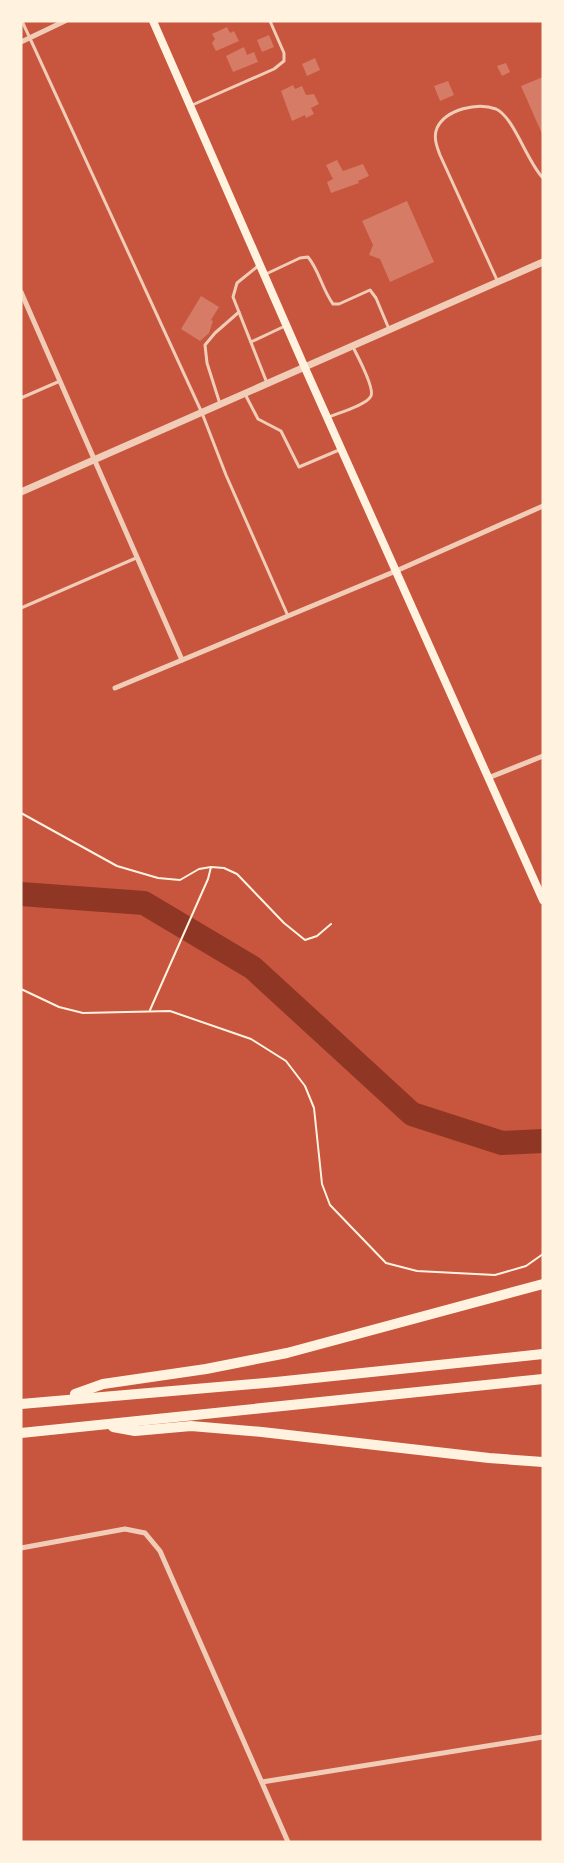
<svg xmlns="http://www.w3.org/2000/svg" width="564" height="1863" font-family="'Work Sans',sans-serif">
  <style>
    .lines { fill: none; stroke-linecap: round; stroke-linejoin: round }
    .river { stroke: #8f3625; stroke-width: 24 }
    .building { fill: #d67c66 }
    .path { stroke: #fff3e0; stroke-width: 2 }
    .service { stroke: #f1ccb7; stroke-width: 3 }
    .minor { stroke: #f1ccb7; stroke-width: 5 }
    .tertiary { stroke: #f1ccb7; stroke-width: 7 }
    .secondary { stroke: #fff3e0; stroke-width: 8 }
    .motorway { stroke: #fff3e0; stroke-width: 10 }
  </style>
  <rect width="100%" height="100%" fill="#c8553d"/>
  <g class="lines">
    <path class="river" d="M21,894l123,9 109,65 159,146 90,29 41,-2"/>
  </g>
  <g class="building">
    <path d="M227,27l3,6 4,-2 5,10 -23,10 -4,-8 3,-4 -3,-5z"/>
    <path d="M269,35l5,12 -12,5 -5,-12z"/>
    <path d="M244,47l3,8 7,-3 4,10 -25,10 -7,-16z"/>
    <path d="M315,58l5,12 -13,6 -5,-12z"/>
    <path d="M506,63l4,9 -8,4 -5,-10z"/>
    <path d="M543,77v59l-22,-50z"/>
    <path d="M448,81l6,14 -14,6 -6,-15z"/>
    <path d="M293,85l2,4 7,-3 4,9 8,-1 5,10 -8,4 3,6 -8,4 -1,-3 -13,6 -11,-30z"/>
    <path d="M337,160l6,11 20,-7 6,12 -11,5 1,2 -28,10 -4,-11 6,-3 -7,-14z"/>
    <path d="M407,201l27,61 -44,20 -10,-23 -11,-4 4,-10 -11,-24z"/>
    <path d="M201,296l18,11 -8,13 2,1 -4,12 -9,8 -19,-12z"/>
  </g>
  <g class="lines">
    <g class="path">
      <path d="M21,813l96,53 41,12 22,2 19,-11 12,-2 13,1 13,6 47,49 21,17 12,-4 14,-12"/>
      <path d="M21,989l38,18 24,6 87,-2 81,28 35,22 19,25 9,22 8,76 8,21 56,58 31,8 78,4 31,-9 17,-12"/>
      <path d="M150,1010l58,-131 3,-12"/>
    </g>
    <g class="service">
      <path d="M22,21l180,392 24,62 62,141"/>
      <path d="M190,106l84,-37 10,-8v-8l-14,-32"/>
      <path d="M258,266l-21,17 -4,14 34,86"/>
      <path d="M266,274l34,-16 8,-1c11,13 14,32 25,47h6l31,-14 6,8 13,31"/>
      <path d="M497,280l-57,-125c-3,-8 -7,-18 -3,-27 9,-19 41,-26 59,-19 18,8 31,53 47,69"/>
      <path d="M251,342l34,-16"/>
      <path d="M245,394l13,25 23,12 18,36 40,-17"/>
      <path d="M21,398l39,-17"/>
      <path d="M220,404l-13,-41 -2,-18 10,-12 24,-21"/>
      <path d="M329,417c9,-4 38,-12 42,-21 4,-8 -14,-41 -18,-49"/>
      <path d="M21,608l115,-50"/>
    </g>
    <g class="minor">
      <path d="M21,42l44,-21"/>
      <path d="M21,292l161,368"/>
      <path d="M115,688l281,-117 147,-65"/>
      <path d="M488,778l55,-22"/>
      <path d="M21,1548l104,-19 20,4 15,18 128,291"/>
      <path d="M262,1782l281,-45"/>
    </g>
    <path class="tertiary" d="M21,492l522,-230"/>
    <path class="secondary" d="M153,21l152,347 238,532"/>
    <g class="motorway">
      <path d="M75,1394l28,-10 103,-15 81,-16 256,-69"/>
      <path d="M21,1404l255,-22 267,-28"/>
      <path d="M113,1427l22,4 56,-5 71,6 227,26 54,4"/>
      <path d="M21,1433l522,-54"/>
    </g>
  </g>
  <rect width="564" height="1863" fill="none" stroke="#fff3e0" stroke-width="45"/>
</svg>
